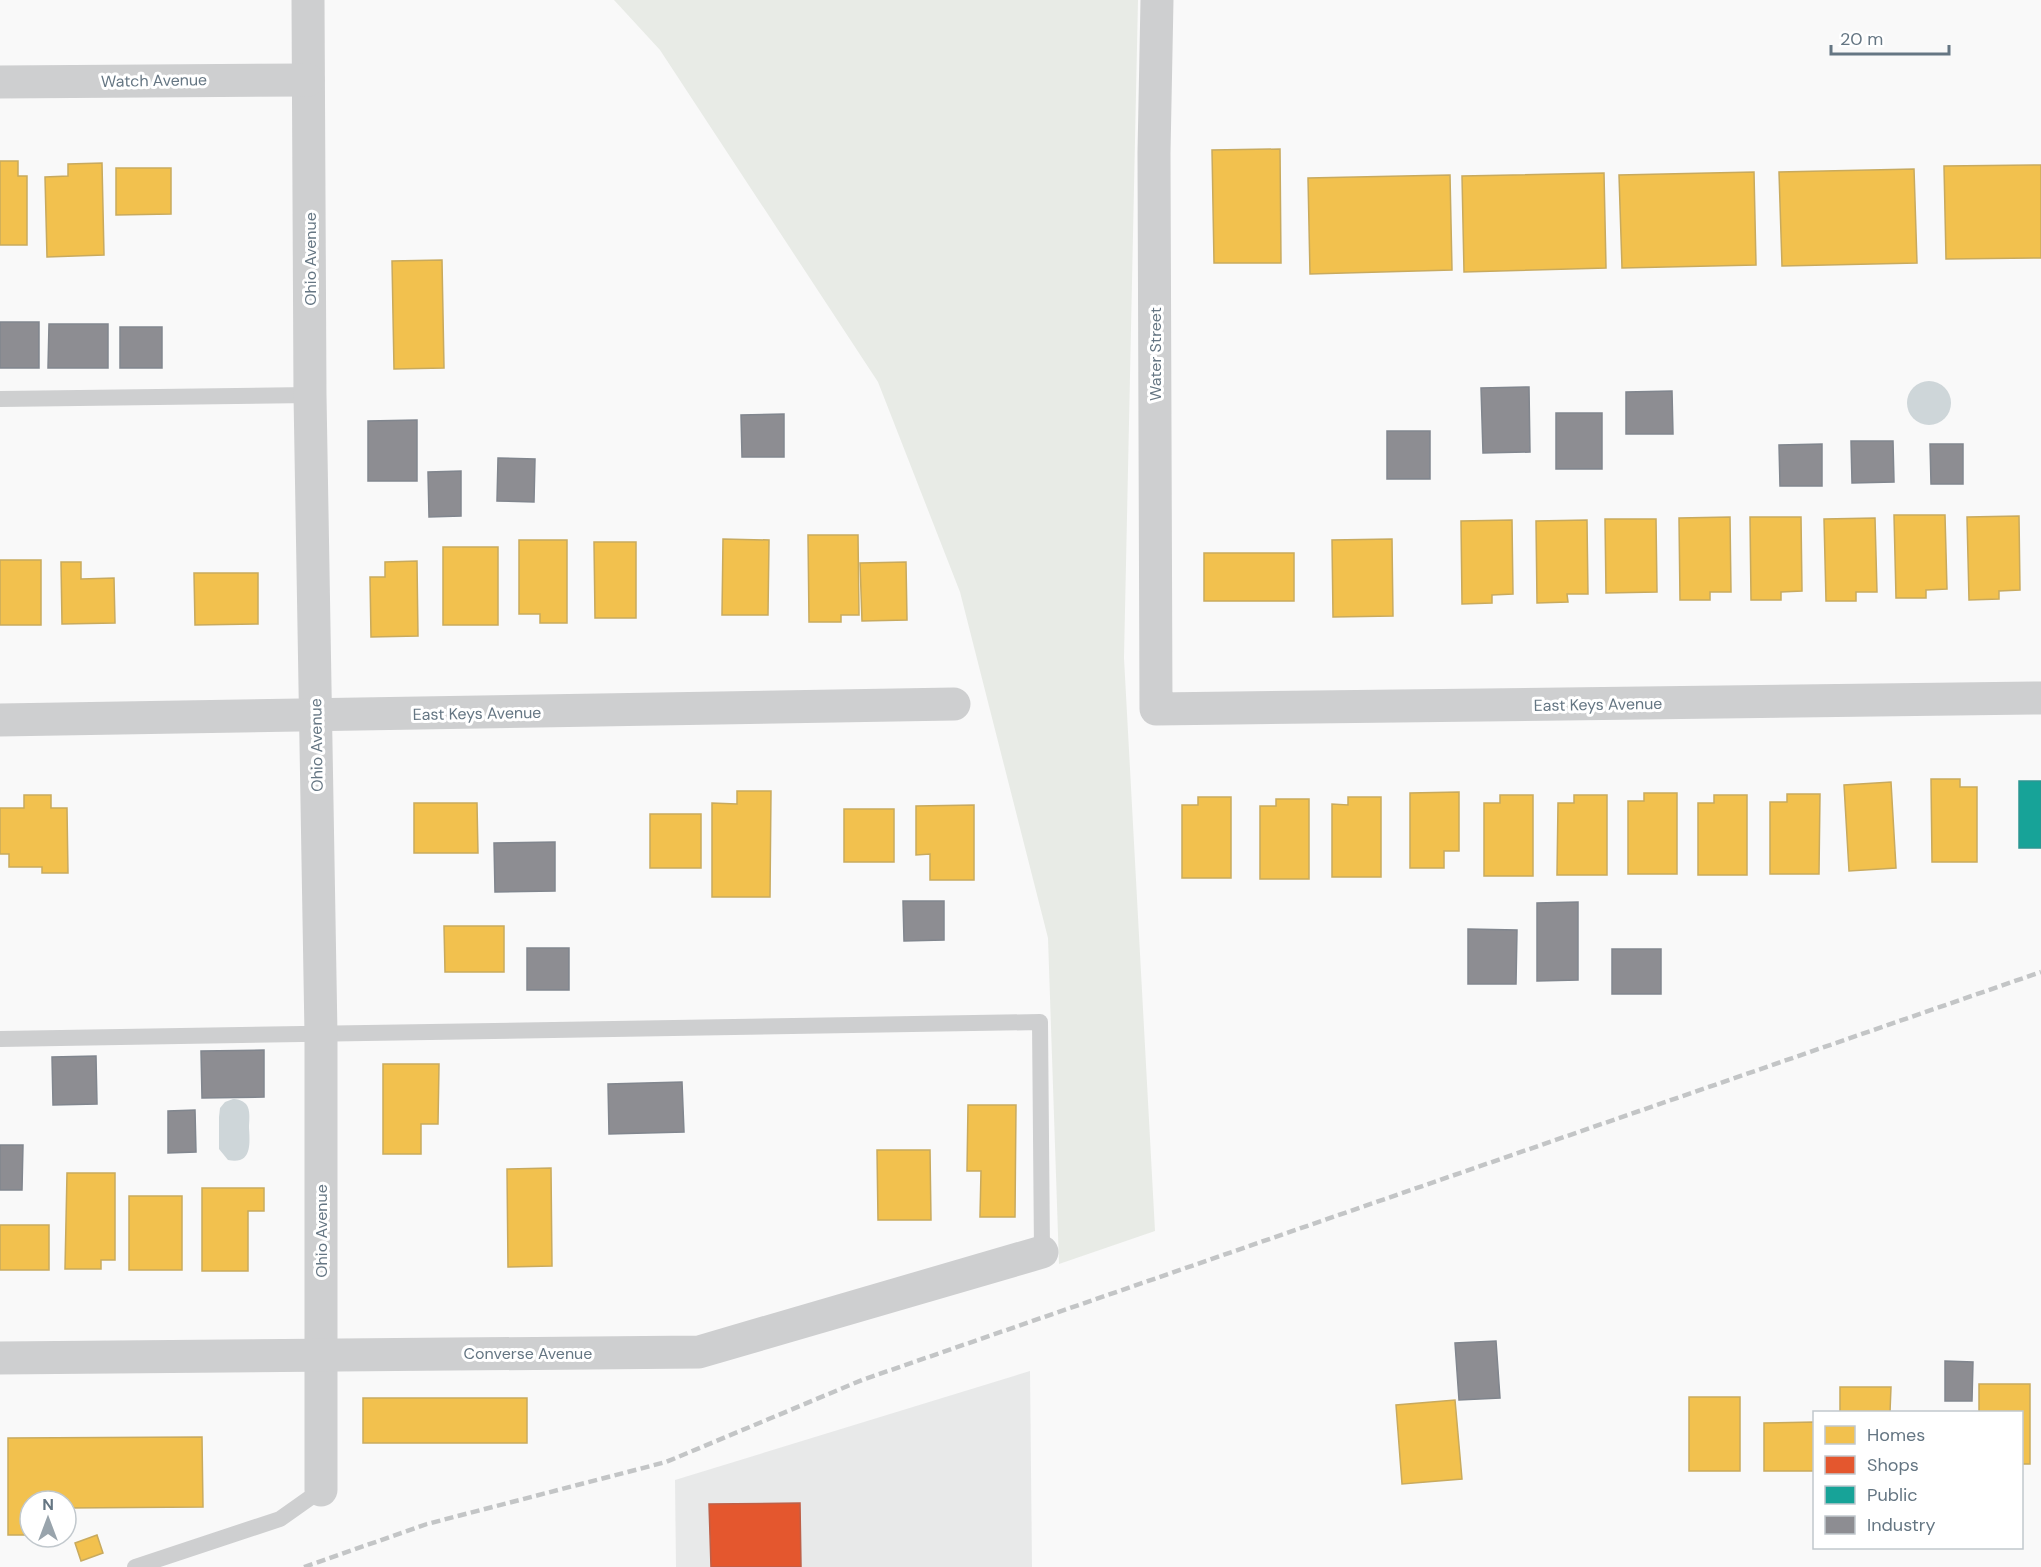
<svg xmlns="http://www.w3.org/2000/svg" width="2041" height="1567" font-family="'DM Sans',sans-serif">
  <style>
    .built { fill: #e8e9e9 }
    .green { fill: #e8ebe6 }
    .water { fill: #ced6d9 }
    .homes { fill: #f2c14e; stroke: #c8aa5e; stroke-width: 1.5 }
    .shops { fill: #e4572e; stroke: #be6048; stroke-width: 1.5 }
    .public { fill: #17a398; stroke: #2e9692; stroke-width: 1.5 }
    .industry { fill: #8d8d92; stroke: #81868e; stroke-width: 1.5 }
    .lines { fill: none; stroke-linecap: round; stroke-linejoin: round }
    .lane { stroke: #cecfd0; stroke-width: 16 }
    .street { stroke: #cecfd0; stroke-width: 33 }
    .rail { stroke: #c3c5c6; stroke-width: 4.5; stroke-dasharray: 9 4.5; stroke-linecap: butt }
    .labels { text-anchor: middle; stroke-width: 6; stroke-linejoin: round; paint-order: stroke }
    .street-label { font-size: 16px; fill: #657683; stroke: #fff }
  </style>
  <rect width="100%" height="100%" fill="#f9f9f9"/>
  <path class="built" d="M1030,1371l2,196h-356l-1,-87z"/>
  <path class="green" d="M614,0h524l-14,658 31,573 -96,33 -11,-326 -88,-346 -82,-210 -218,-332z"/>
  <g class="water">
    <circle cx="1929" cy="403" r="22"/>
    <path d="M233,1099c4,0 9,1 13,5 5,6 3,17 3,24 1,16 3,37 -21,32l-9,-11v-32l1,-9 5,-6z"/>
  </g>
  <g class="homes">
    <path d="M1280,149l1,114h-67l-2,-113z"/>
    <path d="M0,161h18v15h9v69h-27z"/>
    <path d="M102,163l2,92 -57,2 -2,-80 23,-1v-12z"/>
    <path d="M2041,165v93l-95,1 -2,-93z"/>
    <path d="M116,168h55v46l-55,1z"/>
    <path d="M1914,169l3,94 -135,3 -3,-94z"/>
    <path d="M1754,172l2,93 -134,3 -3,-93z"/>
    <path d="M1604,173l2,95 -142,4 -2,-96z"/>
    <path d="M1450,175l2,95 -142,4 -2,-96z"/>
    <path d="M442,260l2,108 -50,1 -2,-108z"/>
    <path d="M1894,515h51l2,74 -21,1v8h-30z"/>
    <path d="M2019,516l1,74 -21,1v8l-30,1 -2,-83z"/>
    <path d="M1730,517l1,75h-21v8h-30l-1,-82z"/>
    <path d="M1750,517h51l1,74 -21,1v8h-30z"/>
    <path d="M1875,518l2,74h-21v9h-30l-2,-82z"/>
    <path d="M1605,519h51l1,73 -51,1z"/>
    <path d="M1512,520l1,74 -21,1v8l-30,1 -1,-83z"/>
    <path d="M1587,520l1,74h-21l1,8 -31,1 -1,-82z"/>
    <path d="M808,535h50l1,80h-18v7h-32z"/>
    <path d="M723,539l46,1 -1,75h-46z"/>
    <path d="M1392,539l1,77 -60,1 -1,-77z"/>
    <path d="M519,540h48v83h-27v-9h-21z"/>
    <path d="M594,542h42v76h-41z"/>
    <rect x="443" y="547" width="55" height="78"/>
    <rect x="1204" y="553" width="90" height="48"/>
    <rect x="0" y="560" width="41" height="65"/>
    <path d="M417,561l1,75 -47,1 -1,-60h15v-15z"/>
    <path d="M61,562h20v17l33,-1 1,45 -53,1z"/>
    <path d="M906,562l1,58 -45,1 -2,-58z"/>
    <path d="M194,573h64v51l-63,1z"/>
    <path d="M1931,779h29v8h17v75h-45z"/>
    <path d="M1891,782l5,86 -47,3 -5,-86z"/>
    <path d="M737,791h34l-1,106h-58v-94l25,1z"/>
    <path d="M1459,792v59h-15v17h-34v-75z"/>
    <path d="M1644,793h33v81h-49v-73h16z"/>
    <path d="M1787,794h33l-1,80h-49v-72h17z"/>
    <path d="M24,795h27v13h16l1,65h-26v-6h-33v-13h-9v-46h24z"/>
    <path d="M1500,795h33v81h-49v-73h16z"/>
    <path d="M1574,795h33v80h-50l1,-72h16z"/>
    <path d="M1714,795h33v80h-49v-72h16z"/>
    <path d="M1198,797h33v81h-49v-73h16z"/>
    <path d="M1348,797h33v80h-49v-73l16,1z"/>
    <path d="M1276,799h33v80h-49v-73h16z"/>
    <path d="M414,803h63l1,50h-64z"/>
    <path d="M974,805v75h-44v-26l-14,1v-49z"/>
    <rect x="844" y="809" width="50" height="53"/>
    <rect x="650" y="814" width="51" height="54"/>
    <path d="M444,926h60v46h-59z"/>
    <path d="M383,1064h56l-1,60h-17v30h-38z"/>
    <path d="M968,1105h48l-1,112h-35l1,-46h-14z"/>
    <path d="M877,1150h53l1,70h-53z"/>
    <path d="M551,1168l1,98 -44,1 -1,-98z"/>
    <path d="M67,1173h48v87h-14v9h-36z"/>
    <path d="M202,1188h62v23h-16v60h-46z"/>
    <rect x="129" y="1196" width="53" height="74"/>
    <rect x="0" y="1225" width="49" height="45"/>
    <path d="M1979,1384h51v80h-8v-52h-43z"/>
    <path d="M1840,1387h51l-1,25h-50z"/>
    <rect x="1689" y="1397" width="51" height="74"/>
    <rect x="363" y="1398" width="164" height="45"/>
    <path d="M1455,1400l7,79 -60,5 -6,-79z"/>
    <path d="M1814,1422v49h-50v-48z"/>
    <path d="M202,1437l1,70 -137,1v-7h-36v34h-22v-97z"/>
    <path d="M97,1535l6,18 -22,8 -6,-18z"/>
  </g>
  <path class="shops" d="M800,1503l1,64h-90l-2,-63z"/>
  <rect class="public" x="2019" y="781" width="22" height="67"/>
  <g class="industry">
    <rect x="0" y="322" width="39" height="46"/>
    <path d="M49,324h59v44h-60z"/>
    <rect x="120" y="327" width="42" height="41"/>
    <path d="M1529,387l1,65 -47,1 -2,-65z"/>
    <path d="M1672,391l1,43h-47v-42z"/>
    <rect x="1556" y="413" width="46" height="56"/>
    <path d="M784,414v43h-42l-1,-42z"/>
    <path d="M417,420v61h-49v-60z"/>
    <rect x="1387" y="431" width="43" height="48"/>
    <path d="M1851,441h42l1,41 -42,1z"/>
    <path d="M1822,444v42h-42l-1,-41z"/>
    <path d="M1930,444h33v40h-32z"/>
    <path d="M498,458l37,1 -1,43 -37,-1z"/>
    <path d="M461,471v45l-32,1 -1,-45z"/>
    <path d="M555,842v49l-60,1 -1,-49z"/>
    <path d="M903,901h41v39l-40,1z"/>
    <path d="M1578,902v78l-41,1v-78z"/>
    <path d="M1468,929l49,1 -1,54h-48z"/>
    <rect x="527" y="948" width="42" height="42"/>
    <rect x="1612" y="949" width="49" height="45"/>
    <path d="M264,1050v47l-62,1 -1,-47z"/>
    <path d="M96,1056l1,48 -44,1 -1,-48z"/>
    <path d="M682,1082l2,50 -75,2 -1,-50z"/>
    <path d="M195,1110l1,42 -28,1v-42z"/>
    <path d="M0,1145h23l-1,45h-22z"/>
    <path d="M1496,1341l4,57 -41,2 -4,-57z"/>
    <path d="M1945,1361l28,1 -1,39h-27z"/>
  </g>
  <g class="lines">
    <g class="lane">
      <path d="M0,399l310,-4"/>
      <path d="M0,1039l1040,-17 2,230"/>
      <path d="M135,1567l145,-48 41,-29"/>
    </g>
    <g class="street">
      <path d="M308,0l2,395 11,640v455"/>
      <path d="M1157,0l-3,153 2,556 885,-11"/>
      <path d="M0,82l308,-2"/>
      <path d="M0,720l954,-16"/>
      <path d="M0,1358l699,-6 343,-100"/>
    </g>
    <path class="rail" d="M304,1567l123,-43 239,-62 196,-82 1179,-408"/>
  </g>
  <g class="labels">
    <g class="street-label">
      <text transform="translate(154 80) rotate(-1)" y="6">Watch Avenue</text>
      <text transform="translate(310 259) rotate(-90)" y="6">Ohio Avenue</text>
      <text transform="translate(1155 354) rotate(-90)" y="6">Water Street</text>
      <text transform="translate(1598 704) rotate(-1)" y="6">East Keys Avenue</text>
      <text transform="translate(477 713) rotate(-1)" y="6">East Keys Avenue</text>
      <text transform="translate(316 745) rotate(-91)" y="6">Ohio Avenue</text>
      <text transform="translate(321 1231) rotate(-90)" y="6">Ohio Avenue</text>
      <text x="528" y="1359">Converse Avenue</text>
    </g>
  </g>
  <rect x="1813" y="1411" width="210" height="138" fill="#ffffff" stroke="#c1c8cd" stroke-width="1.5"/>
  <rect x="1825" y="1426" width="30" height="18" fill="#f2c14e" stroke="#c1c8cd" stroke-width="1.5"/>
  <text x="1867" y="1441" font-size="18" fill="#657683">Homes</text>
  <rect x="1825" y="1456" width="30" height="18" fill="#e4572e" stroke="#c1c8cd" stroke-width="1.5"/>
  <text x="1867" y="1471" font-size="18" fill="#657683">Shops</text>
  <rect x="1825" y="1486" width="30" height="18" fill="#17a398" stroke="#c1c8cd" stroke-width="1.5"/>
  <text x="1867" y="1501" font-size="18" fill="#657683">Public</text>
  <rect x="1825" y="1516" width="30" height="18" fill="#8d8d92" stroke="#c1c8cd" stroke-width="1.5"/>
  <text x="1867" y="1531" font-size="18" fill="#657683">Industry</text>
  <g transform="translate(48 1519)"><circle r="28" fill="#ffffff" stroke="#c1c8cd" stroke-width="1.5"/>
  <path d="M0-4.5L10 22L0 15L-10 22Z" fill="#99a4ac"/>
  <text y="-9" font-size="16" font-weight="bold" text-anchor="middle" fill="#657683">N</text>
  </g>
  <path d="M1831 45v9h118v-9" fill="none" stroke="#657683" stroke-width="3"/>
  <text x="1840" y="45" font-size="18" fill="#657683" stroke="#ffffff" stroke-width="4.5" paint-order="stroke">20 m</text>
</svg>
